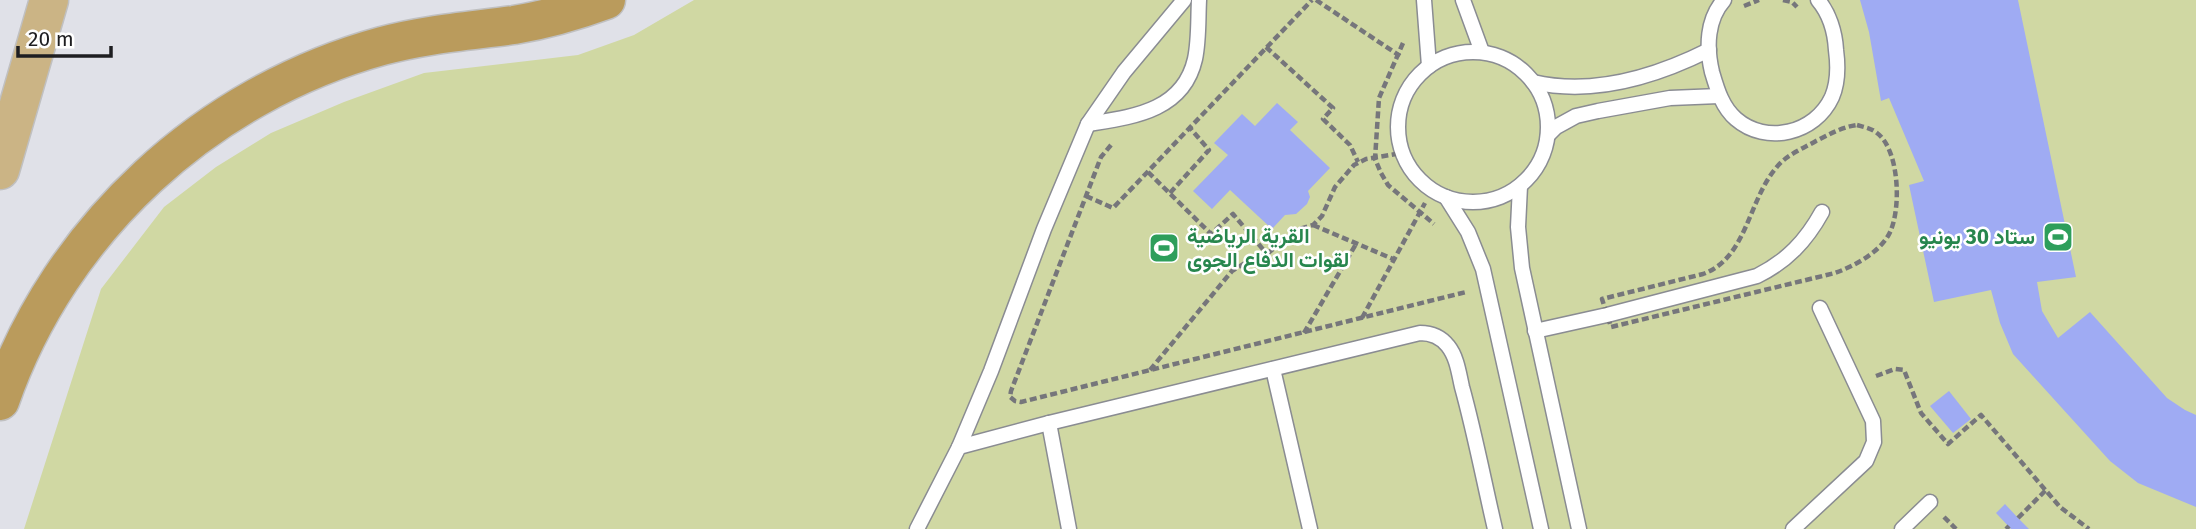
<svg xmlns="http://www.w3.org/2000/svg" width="2196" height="529" font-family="'Fira Sans',Vazirmatn,sans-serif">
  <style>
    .green { fill: #d0d8a3 }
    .building { fill: #9fabf3 }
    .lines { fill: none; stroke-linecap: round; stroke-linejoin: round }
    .service-casing { stroke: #8a8c92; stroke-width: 17 }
    .primary-casing { stroke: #c0c0c1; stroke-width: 41 }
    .trunk-casing { stroke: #c0c0c1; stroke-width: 41 }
    .path { stroke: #76767b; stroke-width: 4.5; stroke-dasharray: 7 3.5; stroke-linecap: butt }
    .service { stroke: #fff; stroke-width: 14 }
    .primary { stroke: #cbb485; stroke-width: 38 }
    .trunk { stroke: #ba9b5c; stroke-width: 38 }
    .labels { text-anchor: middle; stroke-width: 5; stroke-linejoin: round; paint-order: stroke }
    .leisure-label { font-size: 21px; font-weight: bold; fill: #27864d; stroke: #fff; text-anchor: start }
  </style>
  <rect width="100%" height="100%" fill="#e0e1e8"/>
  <path class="green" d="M694,0h1502v529h-2172l77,-240 63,-82 52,-40 55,-34 73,-31 80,-29 154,-18 56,-20z"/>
  <g class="building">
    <path d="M1860,0h158l58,277 -39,5 5,29 16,27 32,-26 77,86 18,12 11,5v92l-58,-24 -28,-22 -97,-107 -13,-31 -9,-33 -57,12 -25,-117 15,-4 -35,-83 -8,3 -12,-69z"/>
    <path d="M1277,103l21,19 -8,8 40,38 -22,23 2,6 -3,7 -11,10 -11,1 -13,14 -42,-39 -18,19 -19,-18 35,-36 -14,-12 28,-29 13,12z"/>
    <path d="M1949,391l22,28 -18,14 -23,-27z"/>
    <path d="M2005,504l13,14 11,11h-18l-15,-16z"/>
  </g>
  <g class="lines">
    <g class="service-casing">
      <g id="service">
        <path d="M1424,0l5,66"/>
        <path d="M1463,0l19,52"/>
        <path d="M1724,0c-17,19 -18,47 -12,72 5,17 10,35 24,47 30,26 79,15 96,-22 6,-14 6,-32 4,-47 -1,-18 -7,-37 -18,-50"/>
        <circle cx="1473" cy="127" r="75"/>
        <path d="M1533,82c60,14 122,-5 176,-32"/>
        <path d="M1088,124c43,-7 95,-12 107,-65 4,-19 3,-39 4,-59"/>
        <path d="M1548,135l8,-8 20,-11 22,-5 72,-13 49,-2"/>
        <path d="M1520,186l-2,41 4,41 57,261"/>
        <path d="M1446,197l22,35 15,37 58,260"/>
        <path d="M1535,331l72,-16 150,-39c30,-15 49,-35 65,-64"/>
        <path d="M1273,369l37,160"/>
        <path d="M1049,423l20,106"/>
        <path d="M959,447l32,-76 53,-142 44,-105 36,-52 60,-72"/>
        <path d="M917,529l42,-82 90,-24 371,-90c11,0 21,4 28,13 9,11 11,28 14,41 13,47 22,95 33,142"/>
        <path d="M1793,529l73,-68 8,-19 -1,-21 -53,-113"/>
        <path d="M1902,529l28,-27"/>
      </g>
    </g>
    <g class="primary-casing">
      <path id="primary" d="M0,170l49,-170"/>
    </g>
    <g class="trunk-casing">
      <path id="trunk" d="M0,401c60,-173 207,-307 382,-355 44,-12 88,-15 132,-21 31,-5 62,-14 92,-25"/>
    </g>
    <g class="path">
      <path d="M1316,0l84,56"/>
      <path d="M1783,0l9,2 5,5"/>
      <path d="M1744,6l15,-6"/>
      <path d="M1403,43l-24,55 -4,61 6,14 7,12 46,39"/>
      <path d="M1266,47l67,61 -10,11 27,26 8,17"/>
      <path d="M1857,125c7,2 14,3 20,8 23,17 25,80 11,103 -11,18 -34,30 -53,37l-224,54 -9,-28 101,-25c44,-16 45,-73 73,-106 10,-13 26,-19 40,-27 14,-7 26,-14 41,-16z"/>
      <path d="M1111,145l-10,12 -90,234 -1,6 5,4 6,1 445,-110"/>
      <path d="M1148,172l63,62 22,-20 34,40"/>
      <path d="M1170,193l39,-43 -19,-22"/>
      <path d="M1086,196l27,12 199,-208"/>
      <path d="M1313,225l80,34"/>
      <path d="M1362,318l63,-115"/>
      <path d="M1304,333l52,-89"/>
      <path d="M1150,370l82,-99 13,-8 22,-9 29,-24 17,-5 9,-9 13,-29 19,-22 12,-6 36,-6"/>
      <path d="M1876,376l19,-7 9,1 17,43 27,31 33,-29 79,92 29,22"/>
      <path d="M1944,517l12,12"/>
      <path d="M2018,518l28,-28"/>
      <path d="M2006,529l3,-3"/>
    </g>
    <use href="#service" class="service"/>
    <use href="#primary" class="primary"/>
    <use href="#trunk" class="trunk"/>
  </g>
  <defs>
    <g id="stadium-square" transform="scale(1.575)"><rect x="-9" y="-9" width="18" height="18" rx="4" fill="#2e9e5b" stroke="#fff"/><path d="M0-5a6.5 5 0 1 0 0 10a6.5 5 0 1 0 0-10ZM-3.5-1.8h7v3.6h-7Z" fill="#fff"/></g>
  </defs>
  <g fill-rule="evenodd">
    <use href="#stadium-square" x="2058" y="237"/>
    <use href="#stadium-square" x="1164" y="248"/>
  </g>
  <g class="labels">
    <g class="leisure-label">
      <text x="1187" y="243">القرية الرياضية<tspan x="1187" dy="24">لقوات الدفاع الجوى</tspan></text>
      <text x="2035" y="244" text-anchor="end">ستاد 30 يونيو</text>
    </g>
  </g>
  <path d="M18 46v10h93v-10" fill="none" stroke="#1e1e21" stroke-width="3.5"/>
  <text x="28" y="46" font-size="21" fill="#1e1e21" stroke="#ffffff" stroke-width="5" paint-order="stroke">20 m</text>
</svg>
